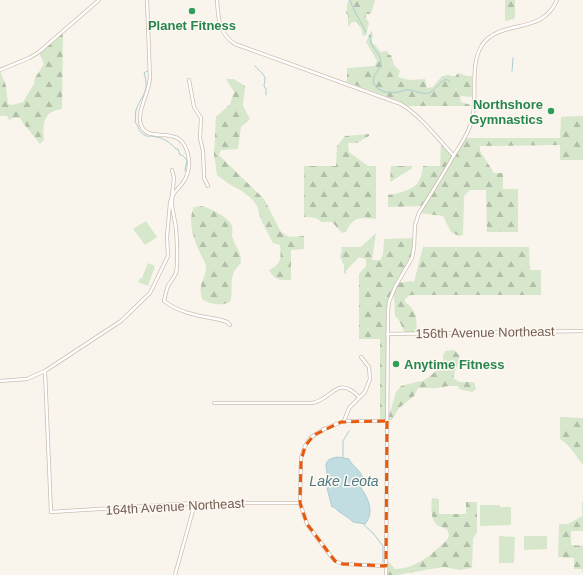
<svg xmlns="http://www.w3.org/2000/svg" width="583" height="575" font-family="Helvetica,sans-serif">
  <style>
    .forest { fill: url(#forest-firs) }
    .park { fill: #d6e7cb }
    .water { fill: #c2dde2; stroke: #aaccd2 }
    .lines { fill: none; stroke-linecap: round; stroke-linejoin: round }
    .stream { stroke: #aaccd2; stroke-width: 1 }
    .secondary-casing { stroke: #cdbdb0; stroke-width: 4 }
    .secondary { stroke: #fff; stroke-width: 2.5 }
    .marked { fill: none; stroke: #e8590c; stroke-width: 3; stroke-dasharray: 8 5; stroke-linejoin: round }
    .leisure-dot { fill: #2e9e5b; stroke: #fdf9f2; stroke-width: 1.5 }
    .labels { text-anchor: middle; stroke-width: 3; stroke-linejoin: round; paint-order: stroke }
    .leisure-label { font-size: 13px; font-weight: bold; fill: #27864d; stroke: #fdf9f2 }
    .street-label { font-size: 13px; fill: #735d51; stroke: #fdf9f2 }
    .water-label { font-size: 14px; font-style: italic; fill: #4d7a83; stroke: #fdf9f2 }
  </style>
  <defs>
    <pattern id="forest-firs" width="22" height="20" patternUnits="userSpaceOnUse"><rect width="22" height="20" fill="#d6e7cb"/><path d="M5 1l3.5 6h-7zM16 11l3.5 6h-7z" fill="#b2bea7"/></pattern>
  </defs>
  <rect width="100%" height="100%" fill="#faf5ec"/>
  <g class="forest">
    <path d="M348,0h27l-4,14h-5v4l3,5 -3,12 -3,1 -2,-8 -4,-6h-5l-4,5v-12l-2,-2z"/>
    <path d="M505,0h10v16l-1,3 -9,2z"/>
    <path d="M63,31l-1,78c-20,3 -19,15 -18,31l-4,4 -17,-21 -3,-5h-7l-4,2 -2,-4h-7v-46l6,16 2,18 4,1 11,-3 11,-18 1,-6 9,-14 -5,-12z"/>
    <path d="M371,31l2,3 -1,8 9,10 6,-1 2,4h2l3,10 6,6 -2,6 11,3 16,-1 2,9 6,-1 9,-11 7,-1 6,2 3,-4 9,3h5v21l-12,-1 1,6 10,3v1h-63l-11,-6 -50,-18v-14l28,-2 2,-5 -11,-19z"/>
    <path d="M226,79h8l11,7 -2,20 7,13 -9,8 -3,22 -17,1 -2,5 45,44 17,33 8,5 15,-1v13l-13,1v30c-11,0 -16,1 -22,-10 13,-6 12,-12 11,-25l-7,-2 -11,-21 -5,-16 -5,-7 -10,-8 -13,-7 -12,-9 -3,-21 2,-37 14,-13 4,-12z"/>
    <path d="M583,116v44h-23v-15l-80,1v5l14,22h9v16h15v43h-31l-1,-42h-16l-6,6 -1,39 -4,1 -8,-4 -8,-16 -24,-3 4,-7 -35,1v-12c9,-1 26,-5 31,-14 2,-4 3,-10 4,-15h17l1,-24 13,14 10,-18h96l1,-21z"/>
    <path d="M369,134v2l-12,7h-9l1,9 19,14h8v53c-16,-1 -22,-4 -30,13l-4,1 -10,-11h-11c-4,-5 -10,-5 -17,-5v-51h32l1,-20 8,-10z"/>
    <path d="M391,166h22l-2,3 -21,13z"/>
    <path d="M200,206c9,1 29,11 32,20 1,3 0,7 0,10 3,11 9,14 9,27 -15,14 -6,23 -11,39 -9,4 -20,3 -28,-3 -1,-4 -2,-9 -1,-13 1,-7 6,-12 5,-20 -1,-4 -3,-7 -5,-11 -7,-15 -14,-33 -7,-48z"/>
    <path d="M376,233l-4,27h8l3,-5 1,-16 31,-1 -3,20 -14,25 13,-2 3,1 9,-35h106l1,23h11v25h-131l-5,4v3l6,5 5,9 1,17h-12c-3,-5 -5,-14 -10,-17l-1,-19 -2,-3 -3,8 -1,117 8,-27 5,-6 19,-5 1,1c9,-5 16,-11 22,-20v-6l2,-5 9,-1 5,5c2,11 -6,13 -5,24l6,3h14l2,7 -4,3 -13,-3 -1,-3h-9l-13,2h-18l-4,8 -15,12 -7,12 -12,1v-82h-21v-65l7,-8v-7l-7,-2 -13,14 -1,3 -1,-1v-7l-4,-10 2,-5 -1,-4h20z"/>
    <path d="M560,417l23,1v47c-7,-9 -13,-20 -23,-26z"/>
    <path d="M432,498l7,1v15h27v-12h11v30l-4,7 -1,29 -13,2 -15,-3 -7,1 -40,7h-10v-11l2,-2 6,7c21,0 38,-16 52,-29l2,-5 -2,-6c-3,-1 -6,-2 -9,-3 -8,-6 -7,-20 -6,-28z"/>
    <path d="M582,502h1v29h-12v14l12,1v29l-1,-6h-8v-11l-16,-1 1,-33h9l14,-8z"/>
  </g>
  <g class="park">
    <path d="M146,221l11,16 -12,8 -12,-16z"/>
    <path d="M148,263l7,3 -7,20 -10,-4 2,-4h2z"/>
    <path d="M480,505h20v2h11v18l-31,1z"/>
    <path d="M499,536l16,1 -1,26h-15z"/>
    <path d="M524,536h23v13l-23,1z"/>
  </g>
  <path class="water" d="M338,457l11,2c4,9 19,16 13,26l1,1 -2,2c7,10 14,24 4,36l-12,-2c-5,-6 -13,-8 -19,-15h-2l-5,-19v-9l-1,-1c4,-9 -8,-18 12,-21z"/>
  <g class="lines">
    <g class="stream">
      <path d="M350,0l3,8 13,24"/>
      <path d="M370,36c-1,11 9,15 11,25 1,9 -11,14 -7,23 3,8 18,10 25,8 3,-1 6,-3 9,-2 7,0 14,5 21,3 7,-3 10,-11 17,-14l4,3"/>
      <path d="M255,66c3,4 10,8 10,13 0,3 -1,5 -1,7l2,3v6"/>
      <path d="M149,70l-5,3c6,19 -2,21 -8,37 -1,4 0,8 -1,12 5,6 2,9 11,14 13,0 21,3 30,13h2l2,6h2l5,5 -2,11"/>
      <path d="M512,71l1,-13"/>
      <path d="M343,457v-16l6,-10"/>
      <path d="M364,525l9,8 10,13v17"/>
    </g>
    <g class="secondary-casing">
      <g id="secondary">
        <path d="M147,0l3,78c-1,15 -14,35 -9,47 7,20 37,-2 46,26 4,11 2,25 -6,34 -2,3 -6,6 -8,10 -4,9 3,25 3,35 1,10 2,35 0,43 -2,5 -6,9 -8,13 -2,5 -3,10 -4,15 17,13 37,15 57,19l6,2 3,3"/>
        <path d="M217,0c1,18 2,34 18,44l166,60c21,13 36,34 53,52"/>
        <path d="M0,70l29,-12 10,-6 60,-52"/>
        <path d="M189,80l5,27 7,11 -1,20 3,13 1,23v4l4,8"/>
        <path d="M387,334l196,-3"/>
        <path d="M45,371l6,141 144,-9h105"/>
        <path d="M0,381l27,-2 18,-8 76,-50 29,-28 18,-37 -1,-19 3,-34 2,-7 2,-18 -2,-8"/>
        <path d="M214,403h98c20,-3 25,-29 47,-6"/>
        <path d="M344,421l5,-13 16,-16 5,-13 -1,-12 -8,-10"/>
        <path d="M386,566l-43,-2 -8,-3 -5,-6 -23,-31 -7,-21 1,-45 4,-12 5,-8 14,-9 20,-8h43"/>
        <path d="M175,575l20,-72"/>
        <path d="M386,575l2,-264 1,-9 6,-15 17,-29 2,-11 1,-22 4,-12c12,-19 24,-38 35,-58 7,-11 15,-22 18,-35 6,-23 -3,-55 10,-75 19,-27 60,-9 75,-45"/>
      </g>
    </g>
    <use href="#secondary" class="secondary"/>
  </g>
  <path class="marked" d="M387,421l-1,145 -43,-2 -8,-3 -28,-37 -7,-21 1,-42 4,-15 9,-11 27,-13z"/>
  <g class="leisure-dot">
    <circle cx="192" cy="11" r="4"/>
    <circle cx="551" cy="111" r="4"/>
    <circle cx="396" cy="364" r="4"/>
  </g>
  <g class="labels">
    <g class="leisure-label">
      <text x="192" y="30">Planet Fitness</text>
      <text x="543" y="109" text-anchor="end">Northshore<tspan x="543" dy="15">Gymnastics</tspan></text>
      <text x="404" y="369" text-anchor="start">Anytime Fitness</text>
    </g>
    <g class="street-label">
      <text transform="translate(485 332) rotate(-1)" y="5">156th Avenue Northeast</text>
      <text transform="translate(175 506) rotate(-3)" y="5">164th Avenue Northeast</text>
    </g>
    <g class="water-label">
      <text x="344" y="486">Lake Leota</text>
    </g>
  </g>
</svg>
